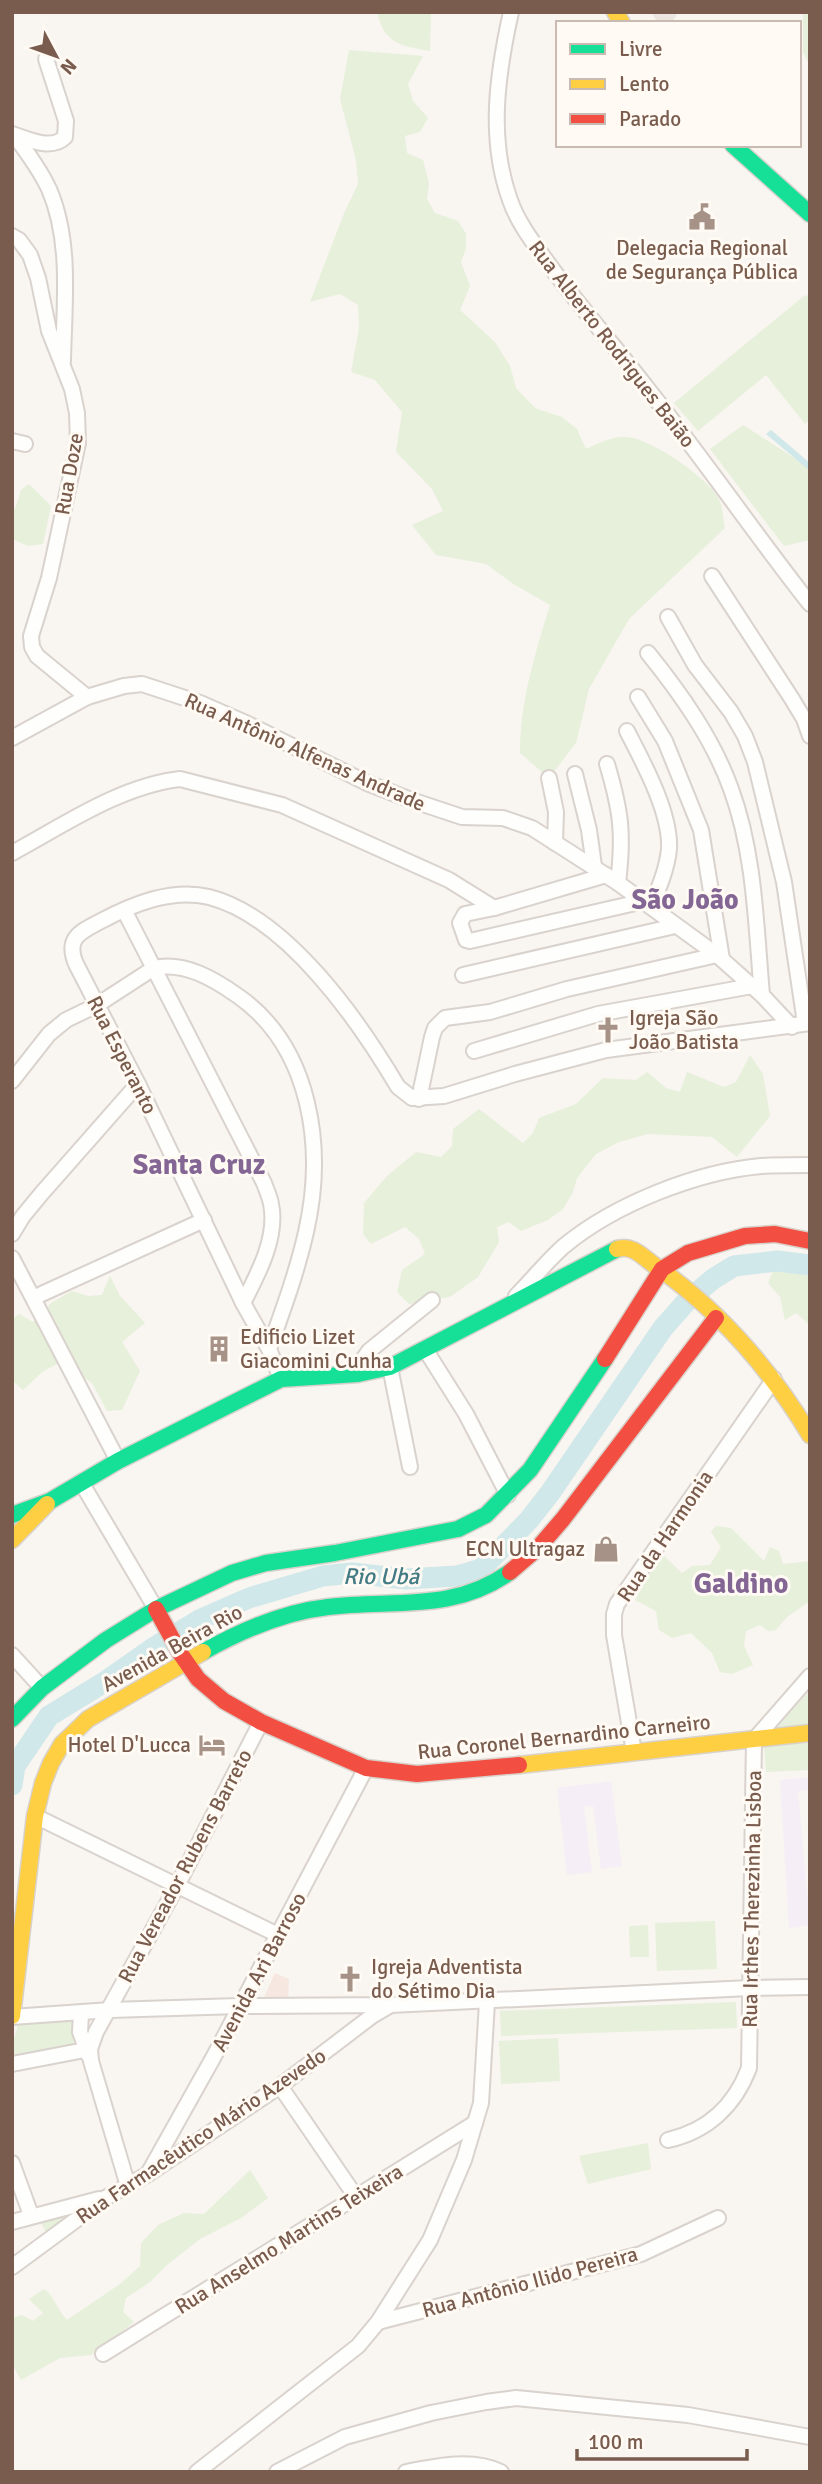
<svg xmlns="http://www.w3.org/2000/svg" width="822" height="2484" font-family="Signika,sans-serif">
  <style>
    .commercial { fill: #f6e8e1 }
    .industrial { fill: #ede5e0 }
    .education { fill: #f6eef6 }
    .green { fill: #e6f0db }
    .water { fill: #d0e8ea }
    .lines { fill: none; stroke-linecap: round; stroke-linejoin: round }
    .river { stroke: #d0e8ea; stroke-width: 21 }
    .street-casing { stroke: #d9d2cd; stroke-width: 18 }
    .fast-casing { stroke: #d9d2cb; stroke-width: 19 }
    .slow-casing { stroke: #d9d2cb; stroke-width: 19 }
    .jam-casing { stroke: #d9d2cb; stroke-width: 19 }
    .street { stroke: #fefefd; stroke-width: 14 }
    .fast { stroke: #16e098; stroke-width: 16 }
    .slow { stroke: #ffcf43; stroke-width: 16 }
    .jam { stroke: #f24e42; stroke-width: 16 }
    .labels { text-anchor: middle; stroke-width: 6; stroke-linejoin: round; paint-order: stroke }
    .poi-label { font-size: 21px; fill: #795c4d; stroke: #fffaf3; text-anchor: start }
    .street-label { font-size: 21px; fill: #795c4d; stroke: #fffaf3 }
    .water-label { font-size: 23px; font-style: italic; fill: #437b85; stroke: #fffaf3 }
    .district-label { font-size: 28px; font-weight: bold; fill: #846694; stroke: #fffaf3 }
  </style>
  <rect width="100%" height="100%" fill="#f9f5f0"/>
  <path class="commercial" d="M275,1973l14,6 -1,26 -27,-1z"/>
  <path class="industrial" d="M651,12h27l-6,11h-14z"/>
  <g class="education">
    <path d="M810,1777v13l-12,1 12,134 -21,3 -9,-148z"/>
    <path d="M611,1781l11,85 -21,3 -8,-63 -9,1 8,65 -25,3 -10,-87z"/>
  </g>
  <g class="green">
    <path d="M377,12h54l-1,39c-28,-5 -46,-7 -53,-39z"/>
    <path d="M803,12h7v54l-7,-14z"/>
    <path d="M349,50l74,6 -15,28 5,17 15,17 -8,14 -15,4 2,17 16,7 6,23 -2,16 8,14 23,8 8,13v14l-5,14 9,24 -10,24 35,32 15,24 6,22 19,20 27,9 15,12 9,20c15,-7 30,-15 47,-11 23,5 77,41 87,63 3,8 3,19 5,27l-96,91 -40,70 -13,54 -27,35 -29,-25c0,-52 15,-99 30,-148l-35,-20 -29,-21 -50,-9 -24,-30 31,-14 -11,-22 -36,-37 6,-40 -27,-32 -24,-8 8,-44 -1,-23 -18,-11 -30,8 35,-91 13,-27 -2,-24 -16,-61z"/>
    <path d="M805,295l5,2v122l-5,5 -39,-49 -68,56 -24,-28z"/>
    <path d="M743,425l67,43v72l-26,6 -74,-97z"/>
    <path d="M29,484l22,22 -8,38 -15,2 -14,-6 -2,9v-48l3,8 6,-19z"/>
    <path d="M750,1055l13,19 7,42 -33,41 -25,-20 -64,-3 -29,8 -23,12 -19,24 -4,14 -10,17 -15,11 -27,11 -12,-9 -12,5 2,15 -21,35 -28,20 -41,7 -12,-12 5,-22 23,-16 -6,-15 -14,-12 -34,17 -8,-10 1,-31 23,-27 29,-24 25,5 11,-11 1,-17 26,-20 44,34 10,-10 6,-15 37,-14 27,-26 33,2 11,-8 19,16 14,4 7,-20 37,15 12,-5z"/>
    <path d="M774,1269l36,7v49l-14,-12 -11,7 -5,-23 -12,-14z"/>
    <path d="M110,1276l10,20 25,27 -23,19 18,29 -18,39 -15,1 -15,-28 -31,-21 -19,10 -19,18 -11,-10v-60l7,-6 14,8 18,-19 21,-12 16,5 14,-1z"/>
    <path d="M716,1526l15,2 33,33 6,-14 9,4 4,13 27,-3v40l-23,16 -11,13 -8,1 -8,-6 -14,6 -2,15 9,19 -21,9 -12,-2 -8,-19 -21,-20 -19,5 -13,-8 -3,-19 -21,-11 15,-27 14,-17 18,17 10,-7 18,-1 11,-18 -10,-15z"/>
    <path d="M810,1691v35l-38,5z"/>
    <path d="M810,1743v27l-44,2 -2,-26z"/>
    <path d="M715,1921l2,48 -60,2 -2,-48z"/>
    <path d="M648,1925l1,32h-19l-1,-31z"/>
    <path d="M736,2002l1,26 -236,8 -1,-25z"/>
    <path d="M72,2019l8,27 -68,15v-15l6,-21z"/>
    <path d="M558,2038l2,43 -59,3 -2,-43z"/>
    <path d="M648,2143l3,26 -63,15 -9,-28z"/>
    <path d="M250,2170l18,28 -27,20 -41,21 -33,26 -17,17 -24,16 -3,14 11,10 -43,33 -31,3 -39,22 -9,-16v-46l10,-3 11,6 10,-8 -14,-14 15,-10c11,8 14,22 23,31l53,-36 20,-18 1,-23 17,-18 26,-12 20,1z"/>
    <path d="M71,2217l-23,20 -8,-17z"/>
  </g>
  <path class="water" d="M771,430l39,33v8l-44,-37z"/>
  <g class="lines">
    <path class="river" d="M12,1785l3,-19 34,-50 54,-33 50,-35 48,-29 48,-21 74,-22 29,-3 54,6 51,-3 24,-7 48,-49 21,-27 113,-165 23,-26 27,-23 21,-13 43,-5 33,4"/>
    <g class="street-casing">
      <g id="street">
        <path d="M511,12c-14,63 -23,127 -1,188 7,21 22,41 35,59 32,45 69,86 102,129 56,70 107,145 163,216"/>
        <path d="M12,134c16,5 39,17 53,3l1,-16 -20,-62"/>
        <path d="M14,135c13,17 26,35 35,54 23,53 15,116 14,172"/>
        <path d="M12,236l7,4 11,15 8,23 11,53 23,58 5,24 1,30 -29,135 -18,58 1,11 5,9 50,41"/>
        <path d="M12,441l13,3"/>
        <path d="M712,576l80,123 12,20 6,17"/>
        <path d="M668,617l27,48 36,47 14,24 10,26 29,120 21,141"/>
        <path d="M648,653c33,41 65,86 83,136 24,65 25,138 31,206"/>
        <path d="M638,697l27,44 36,89 21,129"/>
        <path d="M627,731c16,31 44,82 42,118 -2,20 -10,39 -18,57"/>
        <path d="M12,738l75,-41 37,-11 18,-2 58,19 48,21 119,59 44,17 51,17 41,1 29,10 86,55 99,72 45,40 30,32"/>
        <path d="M607,764c14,47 17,70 11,119"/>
        <path d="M575,774l14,56 5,36"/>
        <path d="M549,778l7,34 -1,31"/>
        <path d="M12,853c52,-28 108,-67 168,-74l102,26 167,75 45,28"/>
        <path d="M606,875l-112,33 -29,6 -5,9 6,17 4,1 174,-40"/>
        <path d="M124,910l140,273c2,6 6,14 7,21 7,33 -13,70 -28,99"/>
        <path d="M463,975l212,-49"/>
        <path d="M474,1051l124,-37 154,-28"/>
        <path d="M12,1081l37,-47 17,-14 31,-15 57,-37c30,-7 60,11 84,28 74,52 87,153 68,236 -9,40 -23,78 -37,117l12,30"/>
        <path d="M419,1099l13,-62 3,-9 10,-10 45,-6 77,-23 150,-34"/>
        <path d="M12,1234l11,-18 19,-23 96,-109"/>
        <path d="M12,1258l106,203"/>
        <path d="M516,1296c16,-16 31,-35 48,-50 51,-42 132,-74 197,-80 16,-1 33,-1 49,-1"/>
        <path d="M35,1297l169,-77"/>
        <path d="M269,1349l-26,-46 -105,-219 -62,-120c-11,-26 4,-32 25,-43 32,-17 71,-33 108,-24 78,20 150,124 189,190l14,11 32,-2 71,-22 91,-24 204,-27"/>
        <path d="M425,1349l41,65 42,81"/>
        <path d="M390,1367l20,100"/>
        <path d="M358,1374l6,-16 5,-7 63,-51"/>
        <path d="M81,1482l75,127"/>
        <path d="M12,1655l30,33"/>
        <path d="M634,1752l-20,-117v-21l3,-10 157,-225"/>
        <path d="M35,1816l243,119"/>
        <path d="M81,2014l-1,18 9,24"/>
        <path d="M12,2017l98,-7 129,-4 151,-1 360,-17 60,-1"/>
        <path d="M12,2064l78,-15"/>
        <path d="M280,2086l76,111"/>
        <path d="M668,2140c40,-9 67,-35 81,-72l5,-328 56,-64"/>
        <path d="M12,2163l19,52"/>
        <path d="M148,2174l65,-116 153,-290"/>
        <path d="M128,2186l-37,-125 -1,-12 6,-17 81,-146 84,-164"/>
        <path d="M12,2222l87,-23"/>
        <path d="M12,2267l95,-70 41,-23 132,-88 92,-70 17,-10"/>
        <path d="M378,2322l263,-68 77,-36"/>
        <path d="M103,2354l372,-231"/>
        <path d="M197,2472l161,-126 20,-24 52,-82 34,-80 17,-57 6,-101"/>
        <path d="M277,2472l68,-35 86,-24 55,-11 30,-4 172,17 122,22"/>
        <path d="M406,2472c30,-6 66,-14 95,0"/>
      </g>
    </g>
    <g class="fast-casing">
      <g id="fast">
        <path d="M733,145l77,69"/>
        <path d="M12,1515l38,-14 68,-40 163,-82 77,-5 32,-7 227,-118"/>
        <path d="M203,1652c39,-22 80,-40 125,-45 66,-8 124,6 182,-35"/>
        <path d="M12,1719l30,-31 64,-48 50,-31 76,-36 34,-10 69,-10 123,-24 28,-14 44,-45 75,-111"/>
      </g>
    </g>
    <g class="slow-casing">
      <g id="slow">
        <path d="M615,12l7,11"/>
        <path d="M617,1249c15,-5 26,8 37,16 64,44 116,104 156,170"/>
        <path d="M12,1540l35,-36"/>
        <path d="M519,1765l291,-32"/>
        <path d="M12,2016l23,-200 8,-33 8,-20 11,-19 26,-25 115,-67"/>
      </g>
    </g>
    <g class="jam-casing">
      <g id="jam">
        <path d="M605,1359l57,-90 26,-16 57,-17 30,-2 35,7"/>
        <path d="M510,1572l28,-24 25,-29 153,-201"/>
        <path d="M156,1609l24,44 18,26 26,22 37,21 105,46 51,6 102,-9"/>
      </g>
    </g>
    <use href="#street" class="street"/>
    <use href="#fast" class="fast"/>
    <use href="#slow" class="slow"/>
    <use href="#jam" class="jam"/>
  </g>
  <defs>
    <g id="civic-bare" transform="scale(2.1)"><path d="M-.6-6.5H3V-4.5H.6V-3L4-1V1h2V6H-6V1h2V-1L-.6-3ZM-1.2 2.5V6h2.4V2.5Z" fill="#a69286" stroke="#fffaf3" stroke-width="2.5" paint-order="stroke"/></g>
    <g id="church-bare" transform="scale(2.1)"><path d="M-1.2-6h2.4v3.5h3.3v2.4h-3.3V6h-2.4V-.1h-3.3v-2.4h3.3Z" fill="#a69286" stroke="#fffaf3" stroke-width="2.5" paint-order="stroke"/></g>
    <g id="building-bare" transform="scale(2.1)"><path d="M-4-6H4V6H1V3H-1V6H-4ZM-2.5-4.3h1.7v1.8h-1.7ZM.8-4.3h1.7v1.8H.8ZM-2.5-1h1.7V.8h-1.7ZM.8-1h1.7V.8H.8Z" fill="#a69286" stroke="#fffaf3" stroke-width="2.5" paint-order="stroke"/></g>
    <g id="shop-bare" transform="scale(2.1)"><path d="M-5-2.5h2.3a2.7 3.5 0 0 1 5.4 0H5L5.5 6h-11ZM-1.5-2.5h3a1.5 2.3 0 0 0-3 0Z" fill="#a69286" stroke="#fffaf3" stroke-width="2.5" paint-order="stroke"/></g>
    <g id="hotel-bare" transform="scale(2.1)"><path d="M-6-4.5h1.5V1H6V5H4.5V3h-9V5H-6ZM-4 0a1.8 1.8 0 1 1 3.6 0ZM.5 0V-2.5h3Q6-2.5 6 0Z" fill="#a69286" stroke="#fffaf3" stroke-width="2.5" paint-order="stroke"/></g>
  </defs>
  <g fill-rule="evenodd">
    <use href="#civic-bare" x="702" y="217"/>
    <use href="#church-bare" x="608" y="1030"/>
    <use href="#building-bare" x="219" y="1349"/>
    <use href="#shop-bare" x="606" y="1549"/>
    <use href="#hotel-bare" x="212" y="1745"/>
    <use href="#church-bare" x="350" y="1979"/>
  </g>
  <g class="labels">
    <g class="poi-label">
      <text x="702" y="255" text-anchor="middle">Delegacia Regional<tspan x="702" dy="24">de Segurança Pública</tspan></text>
      <text x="629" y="1025">Igreja São<tspan x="629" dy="24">João Batista</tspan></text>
      <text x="240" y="1344">Edificio Lizet<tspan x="240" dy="24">Giacomini Cunha</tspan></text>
      <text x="585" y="1556" text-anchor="end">ECN Ultragaz</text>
      <text x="191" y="1752" text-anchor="end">Hotel D'Lucca</text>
      <text x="371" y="1974">Igreja Adventista<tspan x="371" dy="24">do Sétimo Dia</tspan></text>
    </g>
    <g class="street-label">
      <text transform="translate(612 344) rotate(52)" y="7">Rua Alberto Rodrigues Baião</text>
      <text transform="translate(69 474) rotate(-80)" y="7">Rua Doze</text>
      <text transform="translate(305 752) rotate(24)" y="7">Rua Antônio Alfenas Andrade</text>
      <text transform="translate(122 1055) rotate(63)" y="7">Rua Esperanto</text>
      <text transform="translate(665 1536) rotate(-56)" y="7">Rua da Harmonia</text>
      <text transform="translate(172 1648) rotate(-29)" y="7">Avenida Beira Rio</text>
      <text transform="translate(564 1737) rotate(-6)" y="7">Rua Coronel Bernardino Carneiro</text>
      <text transform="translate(185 1866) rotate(-62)" y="7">Rua Vereador Rubens Barreto</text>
      <text transform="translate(752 1899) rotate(-89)" y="7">Rua Irthes Therezinha Lisboa</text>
      <text transform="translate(259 1972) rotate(-62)" y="7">Avenida Ari Barroso</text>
      <text transform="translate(201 2136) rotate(-34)" y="7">Rua Farmacêutico Mário Azevedo</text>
      <text transform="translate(289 2239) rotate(-32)" y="7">Rua Anselmo Martins Teixeira</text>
      <text transform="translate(530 2282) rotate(-15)" y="7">Rua Antônio Ilido Pereira</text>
    </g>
    <g class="water-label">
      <text x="381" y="1584">Rio Ubá</text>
    </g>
    <g class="district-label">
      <text x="685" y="909">São João</text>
      <text x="199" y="1174">Santa Cruz</text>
      <text x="741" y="1593">Galdino</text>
    </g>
  </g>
  <rect width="822" height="2484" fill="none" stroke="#795c4d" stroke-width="28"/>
  <rect x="556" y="21" width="245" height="126" fill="#fffaf3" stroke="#c9bbb1" stroke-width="2"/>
  <rect x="570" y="44" width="35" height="10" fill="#16e098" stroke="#c9bbb1" stroke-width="2"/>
  <text x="619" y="56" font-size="21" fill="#795c4d">Livre</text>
  <rect x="570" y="79" width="35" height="10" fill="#ffcf43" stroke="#c9bbb1" stroke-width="2"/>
  <text x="619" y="91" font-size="21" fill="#795c4d">Lento</text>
  <rect x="570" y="114" width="35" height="10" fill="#f24e42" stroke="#c9bbb1" stroke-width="2"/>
  <text x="619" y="126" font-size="21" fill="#795c4d">Parado</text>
  <g transform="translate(56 56) rotate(131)" stroke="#fffaf3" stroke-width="5" paint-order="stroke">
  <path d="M0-5L12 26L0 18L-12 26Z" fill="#795c4d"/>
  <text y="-10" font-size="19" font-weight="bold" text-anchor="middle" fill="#795c4d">N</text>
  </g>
  <path d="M577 2449v10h170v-10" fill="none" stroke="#795c4d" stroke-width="3.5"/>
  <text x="588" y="2449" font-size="21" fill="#795c4d" stroke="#fffaf3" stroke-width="5" paint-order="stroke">100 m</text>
</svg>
